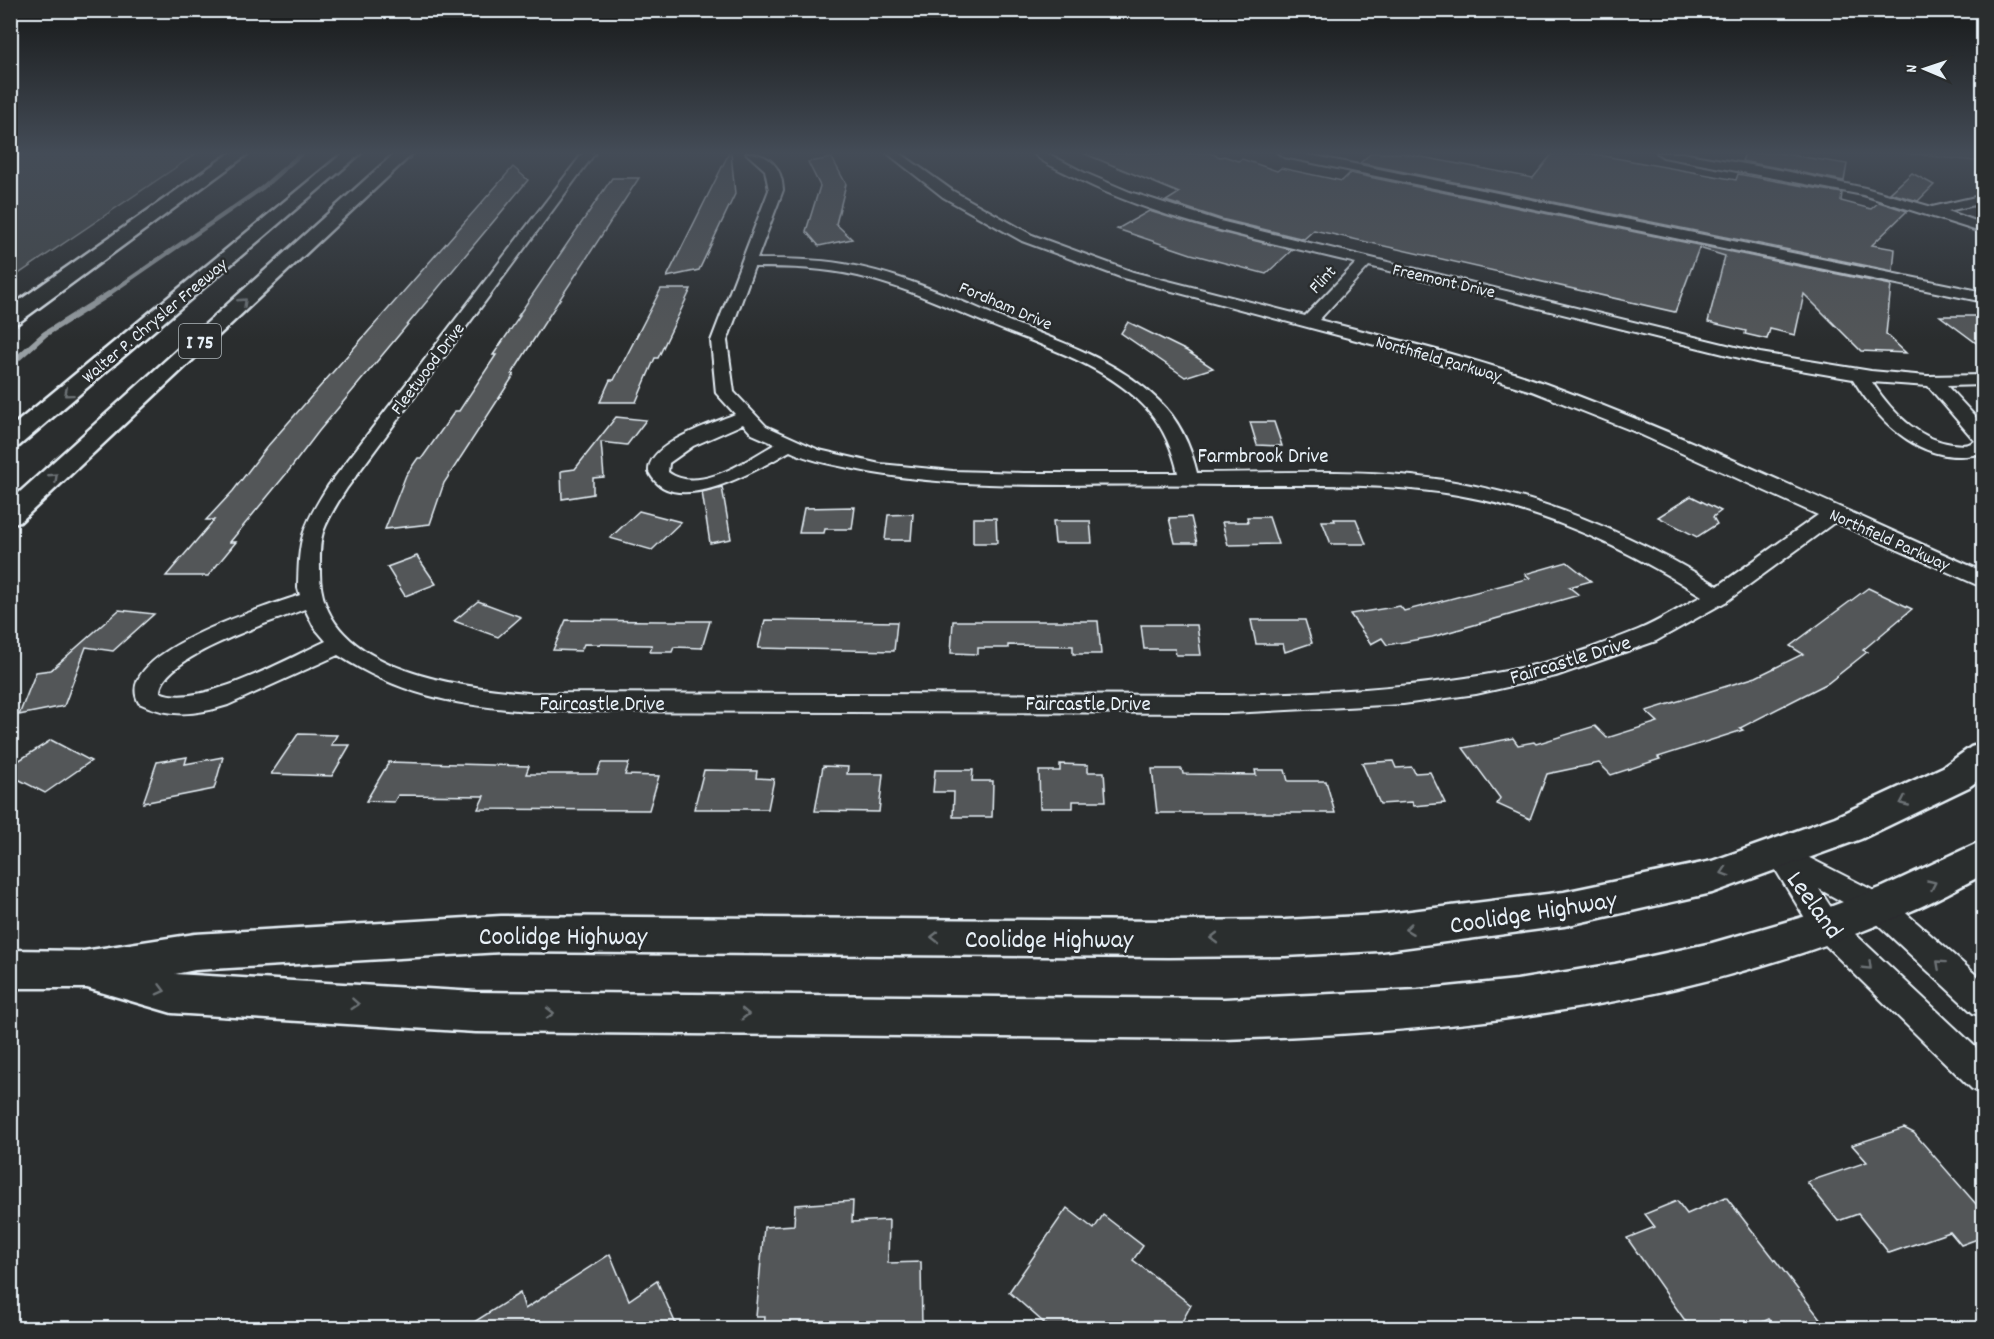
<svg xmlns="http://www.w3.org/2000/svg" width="1994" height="1339" font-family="Dekko,sans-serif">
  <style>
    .green { fill: #424648; stroke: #959ca0; stroke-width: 1.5 }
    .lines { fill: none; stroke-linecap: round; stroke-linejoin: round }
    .stream-far1 { stroke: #989fa3; stroke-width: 4.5 }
    .stream { stroke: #989fa3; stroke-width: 6 }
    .building { fill: #535759; stroke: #e8f1f8; stroke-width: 1.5 }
    .minor-casing { stroke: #e8f1f8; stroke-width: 4 }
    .secondary-casing { stroke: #e8f1f8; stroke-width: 5 }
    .motorway-casing { stroke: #e8f1f8; stroke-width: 5 }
    .minor { fill: #2a2d2e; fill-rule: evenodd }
    .secondary { fill: #2a2d2e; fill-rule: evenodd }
    .motorway { fill: #2a2d2e; fill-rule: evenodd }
    .oneway { stroke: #6c7275 }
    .labels { text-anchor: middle; stroke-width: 5; stroke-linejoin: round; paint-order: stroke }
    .far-street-label { font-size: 18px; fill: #e8f1f8; stroke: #2a2d2e }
    .shield { fill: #2a2d2e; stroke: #afb6bb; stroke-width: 1.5 }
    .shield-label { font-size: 20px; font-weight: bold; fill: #e8f1f8 }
    .street-label { font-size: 21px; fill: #e8f1f8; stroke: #2a2d2e }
    .near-street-label { font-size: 26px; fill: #e8f1f8; stroke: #2a2d2e }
  </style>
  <rect width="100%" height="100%" fill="#2a2d2e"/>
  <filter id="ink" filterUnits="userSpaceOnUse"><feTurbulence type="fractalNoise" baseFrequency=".0167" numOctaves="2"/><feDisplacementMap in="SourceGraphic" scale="12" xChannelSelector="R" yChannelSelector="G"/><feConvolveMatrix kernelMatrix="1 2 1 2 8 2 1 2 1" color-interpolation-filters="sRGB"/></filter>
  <g filter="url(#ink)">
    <g class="green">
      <path d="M10,153h187l-186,126z"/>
      <path d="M1905,153h78v9z"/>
    </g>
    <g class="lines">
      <path class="stream-far1" d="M107,295l155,-107 40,-35"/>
      <path class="stream" d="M10,365l35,-31 64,-40"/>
    </g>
    <g class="building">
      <path d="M729,153h2l4,41 -36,76 -32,7z"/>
      <path d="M1083,153h127l10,4 4,-1 14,5 4,-2 35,12 4,-3 61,13 8,-8 541,112 -5,49 20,19 -45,-2 -57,-57 -9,41 -25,-6 -3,10 -22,-5 1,-3 -38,-9 17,-66 -26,-8 -24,64 -361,-82 -10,9 -83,-20 -55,-18 13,-8z"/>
      <path d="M1371,153h30l132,25 20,-25h35l148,27 2,-6 104,19 -1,8 30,8 8,-7 28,9 -35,34 23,4 -2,22 -533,-108z"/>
      <path d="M1745,153h34l68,11 -3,17 -102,-20z"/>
      <path d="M832,158l14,26 -10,40 16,15 -33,7 -13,-15 14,-45 -12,-24z"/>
      <path d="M513,167l15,13 -209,251 -32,42 -57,69h6l-28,34h-42l48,-56h-8l27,-29 33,-43z"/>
      <path d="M1912,173l22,12 -16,16 -28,-8z"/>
      <path d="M612,178h27l-96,147 -31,49 2,1 -70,108 -14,41 -45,5 21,-54 12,-17h4l33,-47h4l37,-56h-3l27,-39h-2z"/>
      <path d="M1149,211l59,18 84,21 -26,24 -75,-20 -74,-25z"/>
      <path d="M661,289h30l-33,69h-3l-19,44h-36l10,-22h4z"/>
      <path d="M1940,316h43v32z"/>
      <path d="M1128,322l59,29 26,17 -28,9 -64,-44z"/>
      <path d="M616,417l30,3 -19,25 -26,-3 3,35 -11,1v16l-31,5 -1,-28 14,-2z"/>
      <path d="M1250,422h24l8,24 -25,-1z"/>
      <path d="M722,487l9,52 -21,4 -8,-51z"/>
      <path d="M1691,496l30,15 -8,6 4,7 -20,13 -39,-20z"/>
      <path d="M855,507l-3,22h-27l-1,4h-25l5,-25z"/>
      <path d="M639,511l42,11 -29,28 -42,-12z"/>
      <path d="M913,514l-2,26h-26l3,-25z"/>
      <path d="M1191,517l6,26h-22l-6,-25z"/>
      <path d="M1247,517h22l9,27 -50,1 -6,-23h26z"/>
      <path d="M973,518h23l1,25h-24z"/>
      <path d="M1334,519h22l10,25h-35l-9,-23h13z"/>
      <path d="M1053,521h37l2,22h-37z"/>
      <path d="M417,556l19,28 -31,12 -18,-29z"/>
      <path d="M1567,562l24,19 -22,6 10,8 -147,42 -45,8 -5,-7 -11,6 -21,-30 50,-8 4,5 126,-33 -5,-4z"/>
      <path d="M1868,588l44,21 -49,41 4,2 -39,31 -88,45 3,2 -85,27 2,2 -49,16 -12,-12 -52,11 -17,45 -33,-15 3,-6 -37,-50 50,-10 5,7 16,-3 2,2 59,-18 12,12 51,-16 -12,-11 110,-34 47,-23 -13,-8z"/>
      <path d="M478,601l43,16 -23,20 -44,-16z"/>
      <path d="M119,610l35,4 -41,37 -27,-4 -22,59 -45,9 17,-43 15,-2z"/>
      <path d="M566,620l94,1h50l-8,27 -28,-1 -2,5h-22l2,-7 -68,-1 -3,7 -28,-1z"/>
      <path d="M765,620l132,2 -3,29 -136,-3z"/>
      <path d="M1251,620h54l7,23 -27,9 -2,-8h-27z"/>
      <path d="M953,621h145l3,33h-28v-8l-65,-1v3h-30v6l-27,-1z"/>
      <path d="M1141,625h56l4,30h-25l-1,-6h-31z"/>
      <path d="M298,734l39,1 -6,10h19l-18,31 -61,-2z"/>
      <path d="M51,740l40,21 -46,32 -35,-18v-9z"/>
      <path d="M187,757l-2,7 38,-7 -9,32 -71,14 14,-41z"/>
      <path d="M1393,761l3,7 16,-1 3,6 15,-1 15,31 -31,3 -2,-4 -32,2 -18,-41z"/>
      <path d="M389,762l140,4 -3,8h71l4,-11h28l-4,12 34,1 -10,34 -171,-1 6,-13 -86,-1 -4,7 -28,-1z"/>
      <path d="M1060,764l28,1v7h16l2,29h-33v7h-33l-1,-37h21z"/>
      <path d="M823,766l25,1 -1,7h36l-4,38 -64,-1z"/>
      <path d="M1152,769h30l1,5 73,1 -1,-5h30l3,11h38l9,32h-178z"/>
      <path d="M704,770l53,1 -1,7 18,1 -6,30h-74z"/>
      <path d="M935,770h38l-1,11h21l-1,36h-39l1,-25h-21z"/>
      <path d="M1904,1128l10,5 69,79v25l-22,8 -11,-13 -61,21 -31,-39 -20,7 -31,-39 60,-20 -15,-17z"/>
      <path d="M1726,1197l60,77 42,55h-51l-8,-10 -21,10h-57l-64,-91 28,-11 -10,-13 32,-13 10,13z"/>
      <path d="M853,1201l-1,21 37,-2 -1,43 33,-1 1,67h-158l1,-12h-9l8,-90 30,-2 1,-20z"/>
      <path d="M1067,1208l27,21 9,-14 40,31 -10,14 58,45 -13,24h-127l-42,-37z"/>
      <path d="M610,1254l19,46 28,-19 21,48h-215l57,-36 5,16z"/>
    </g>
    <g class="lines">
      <g class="minor-casing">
        <g id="minor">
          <path d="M583,153h12l-248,335c-9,14 -18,28 -24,44 -4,13 -3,27 -3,41 0,96 135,114 208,120l702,2c105,-3 210,-7 313,-32 31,-8 65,-21 95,-33 22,-9 43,-23 64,-34 -68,-43 -140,-78 -219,-96 -71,-16 -143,-15 -216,-15 -67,0 -135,-1 -202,0 -72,0 -145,-1 -216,-17 -20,-4 -40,-8 -59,-17 -30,17 -117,70 -141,21 -2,-29 63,-48 86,-58l-19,-21 -5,-52 58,-151 -4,-20 -19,-17c23,0 36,14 37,37l-26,69c29,0 58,0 87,5 60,10 115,37 172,60 50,20 104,38 143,77 20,19 32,46 38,72 71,0 144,-4 215,3 110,11 212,53 306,110l100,-71 -185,-84 -101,-40 -131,-39 -278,-74 -101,-37 -79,-44 -56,-44h13l53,38 79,44 101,37 172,44 51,-53c-97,-24 -199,-42 -288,-89 -12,-6 -27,-12 -35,-21h14l38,20 45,19 90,29 540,132 111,18 56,5 57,-1v10l-37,1 37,40v27c-59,15 -103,-27 -131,-74l-93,-16 -391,-97 -50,54c75,19 156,38 227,64 149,55 293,124 438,188v16l-149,-66 -108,79 -71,40 -100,35 -80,18 -73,10 -173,9 -702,-2c-73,-6 -128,-16 -190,-56l-110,50c-32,10 -58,13 -89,-2 -29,-50 130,-97 161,-108l-2,-7c1,-50 3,-59 30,-102zM754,267c35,0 70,1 104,9 45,10 86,30 128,47 56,23 122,42 163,88 15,18 24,40 29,62h-154l-71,-2 -73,-7 -61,-14 -53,-24 -32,-34 -7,-51zM1872,382l56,4 47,55c-7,5 -15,4 -23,3 -35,-5 -62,-34 -80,-62zM743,424l9,10 23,10c-28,16 -76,51 -107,28l1,-9 24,-17zM305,609l9,18 12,14c-37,17 -128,69 -166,51 2,-36 114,-71 145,-83z"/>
          <path d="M1278,153h22l684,139v10l-700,-145z"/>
          <path d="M1657,153h25l103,18 80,17 67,19 52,-12v8l-36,8 36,13v9l-121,-38 -200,-38z"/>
          <path d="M1780,843l110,56 94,83v35l-11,-4 -103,-96 -51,-28 19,29 146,137v39l-12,-5 -156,-153 -50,-82 4,-8z"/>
        </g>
      </g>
      <g class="secondary-casing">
        <g id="secondary">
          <path d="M230,153h19l-231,170 -8,1v-17z"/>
          <path d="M1984,743v33l-15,11 -108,52 -149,54 -148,33 -185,25 -94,5 -117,1 -667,-5 -306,18 -20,4 301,18 748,7 194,-9 99,-10 98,-16 97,-21 91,-26 80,-30 101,-47v34c-25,13 -49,27 -73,37 -218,96 -452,121 -687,128l-748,-7 -304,-19 -85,-25h-77v-38l74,1 111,-17 306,-18 667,5 117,-1 94,-5 185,-23 148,-31 123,-44 108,-50 28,-20z"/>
        </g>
      </g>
      <g class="motorway-casing">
        <g id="motorway">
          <path d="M343,153h18l-342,293 -9,3v-21z"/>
          <path d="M395,153h18l-393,369 -10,2v-23z"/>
        </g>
      </g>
      <use href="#minor" class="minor"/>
      <use href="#secondary" class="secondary"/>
      <use href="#motorway" class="motorway"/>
    </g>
    <defs><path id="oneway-chevron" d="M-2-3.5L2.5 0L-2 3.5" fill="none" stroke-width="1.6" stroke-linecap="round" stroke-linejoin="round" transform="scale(1.5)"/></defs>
    <g class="oneway">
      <use href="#oneway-chevron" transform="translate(243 302) rotate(-43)"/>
      <use href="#oneway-chevron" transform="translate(68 393) rotate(140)"/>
      <use href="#oneway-chevron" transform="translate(54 477) rotate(-43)"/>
      <use href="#oneway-chevron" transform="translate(1904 802) rotate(155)"/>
      <use href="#oneway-chevron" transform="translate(1725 872) rotate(162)"/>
      <use href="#oneway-chevron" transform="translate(1932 884) rotate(-25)"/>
      <use href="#oneway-chevron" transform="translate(1409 929) rotate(173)"/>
      <use href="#oneway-chevron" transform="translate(935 937) rotate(-180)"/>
      <use href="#oneway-chevron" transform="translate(1214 938) rotate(180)"/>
      <use href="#oneway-chevron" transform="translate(1940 964) rotate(-138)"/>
      <use href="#oneway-chevron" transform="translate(1868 966) rotate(44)"/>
      <use href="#oneway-chevron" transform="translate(161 990) rotate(15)"/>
      <use href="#oneway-chevron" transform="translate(355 1004) rotate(4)"/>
      <use href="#oneway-chevron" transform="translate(550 1013)"/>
      <use href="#oneway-chevron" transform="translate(745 1014) rotate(1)"/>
    </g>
  </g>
  <linearGradient id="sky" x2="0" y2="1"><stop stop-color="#171919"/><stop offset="0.45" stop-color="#444c57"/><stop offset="1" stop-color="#444c57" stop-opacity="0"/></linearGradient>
  <rect width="1994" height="340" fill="url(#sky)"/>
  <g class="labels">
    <g class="far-street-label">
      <text transform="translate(1322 279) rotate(-47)" y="6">Flint</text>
      <text transform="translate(1444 280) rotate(13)" y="6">Freemont Drive</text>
      <text transform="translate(1006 305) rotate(23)" y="6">Fordham Drive</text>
      <text transform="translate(154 320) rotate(-40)" y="6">Walter P. Chrysler Freeway</text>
      <text transform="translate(1439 358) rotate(16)" y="6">Northfield Parkway</text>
      <text transform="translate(427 368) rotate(-53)" y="6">Fleetwood Drive</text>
      <text transform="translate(1890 539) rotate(24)" y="6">Northfield Parkway</text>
    </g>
    <rect class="shield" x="179" y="324" width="42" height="34" rx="4.5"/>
    <g class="shield-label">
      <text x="200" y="348">I 75</text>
    </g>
    <g class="street-label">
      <text x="1263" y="462">Farmbrook Drive</text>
      <text transform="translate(1570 659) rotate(-17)" y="7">Faircastle Drive</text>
      <text x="602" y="710">Faircastle Drive</text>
      <text x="1088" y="710">Faircastle Drive</text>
    </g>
    <g class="near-street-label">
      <text transform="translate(1816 904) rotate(54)" y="9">Leeland</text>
      <text transform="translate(1533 911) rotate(-9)" y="9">Coolidge Highway</text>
      <text x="563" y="944">Coolidge Highway</text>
      <text x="1049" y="947">Coolidge Highway</text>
    </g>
  </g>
  <rect width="1994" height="1339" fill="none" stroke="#2a2d2e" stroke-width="36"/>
  <rect x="18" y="18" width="1958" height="1303" fill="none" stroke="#e8f1f8" stroke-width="2" filter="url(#ink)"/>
  <g transform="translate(1925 69) rotate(272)" stroke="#2a2d2e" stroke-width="4.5" paint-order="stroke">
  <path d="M0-4.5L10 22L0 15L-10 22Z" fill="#e8f1f8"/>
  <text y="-9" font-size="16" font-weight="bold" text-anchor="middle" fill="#e8f1f8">N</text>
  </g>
</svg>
